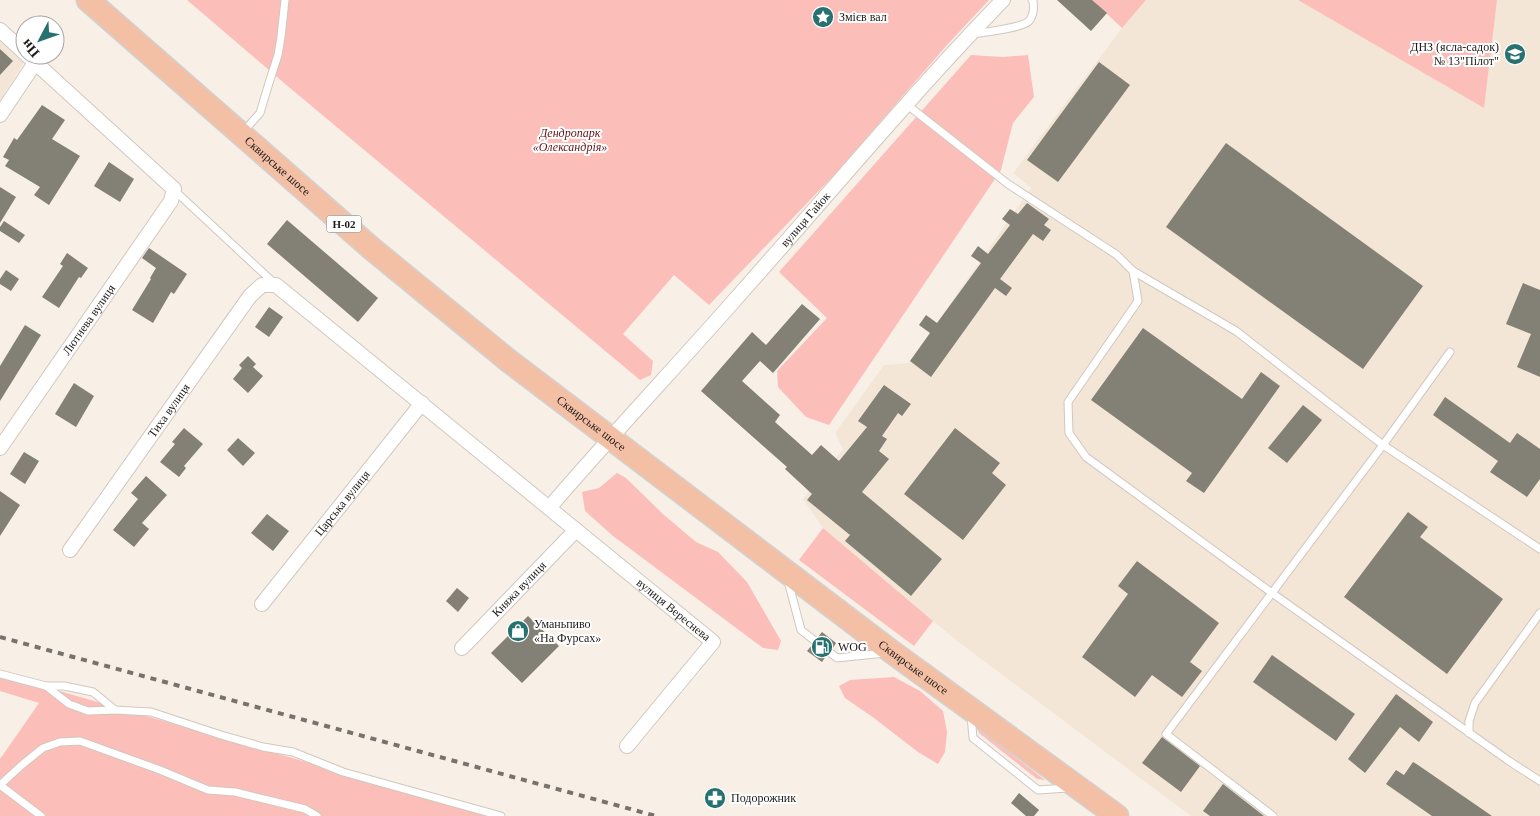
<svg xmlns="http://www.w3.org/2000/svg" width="1540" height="816" font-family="'Times New Roman',serif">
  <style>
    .built { fill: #f3e6d6 }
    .green { fill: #fcbeb9 }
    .building { fill: #838076 }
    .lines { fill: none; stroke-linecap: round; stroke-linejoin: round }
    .service-casing { stroke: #d0c8bf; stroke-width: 9 }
    .minor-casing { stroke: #d0c8bf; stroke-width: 16 }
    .primary-casing { stroke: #d2d1d1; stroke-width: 25 }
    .service { stroke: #fff; stroke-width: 7 }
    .minor { stroke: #fff; stroke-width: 14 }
    .primary { stroke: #f4c0a5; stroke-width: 22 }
    .rail { stroke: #77726d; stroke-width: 4; stroke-dasharray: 6 6; stroke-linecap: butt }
    .labels { text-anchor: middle; stroke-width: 4; stroke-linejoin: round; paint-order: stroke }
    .shield { fill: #fff; stroke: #625f5d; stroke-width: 1 }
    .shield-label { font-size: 11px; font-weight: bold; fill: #1e1b18 }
    .poi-label { font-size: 12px; fill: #1e1b18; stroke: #fff; text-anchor: start }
    .park-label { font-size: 12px; font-style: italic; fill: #611316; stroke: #fff }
    .street-label { font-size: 12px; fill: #1e1b18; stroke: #fff }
  </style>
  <rect width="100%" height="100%" fill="#f8f0e7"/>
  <g class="built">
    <path d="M1146,0h152l185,107 14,-107h43v816h-349l-234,-175 -134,-113 -20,-29 40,-50 -8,-16 49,-68 24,-2 2,-2 121,-173 -18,-15 109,-145z"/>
    <path d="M0,37l23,22v5l-23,36z"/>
  </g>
  <g class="green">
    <path d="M187,0h802l-42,45 -112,129 -126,131 -35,-30 -51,59 30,27 -2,14 -11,5 -350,-292z"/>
    <path d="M1092,0h54l-24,28z"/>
    <path d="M1298,0h199l-13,108z"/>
    <path d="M971,55l32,2 25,-2 6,42 -21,26 -12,47 -172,255 -23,-8 -28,-30 -1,-16 50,-53 -48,-46z"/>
    <path d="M617,473l9,5 38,37 32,27 22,10 29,30 34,59 -3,9 -15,-2 -150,-112 -28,-25 -3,-19 17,-4z"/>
    <path d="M823,528l110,93 -19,25 -115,-86z"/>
    <path d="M0,674l494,142h-494v-57l39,-56 -39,-12z"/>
    <path d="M894,677l26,14 23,20 4,21 -2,20 -7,12 -20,-12 -44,-34 -29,-20 -6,-12 11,-6z"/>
    <path d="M977,728l68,52 -8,-1 -58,-46z"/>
  </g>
  <g class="building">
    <path d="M1057,0h35l15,13 -16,18z"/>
    <path d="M0,49l13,12 -13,14z"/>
    <path d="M1099,62l31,23 -72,97 -31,-22z"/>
    <path d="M42,105l23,15 -13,19 28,17 -31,49 -15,-10 6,-8 -35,-21 4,-6 -6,-3 11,-19 3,2z"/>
    <path d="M1226,143l197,143 -60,83 -197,-142z"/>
    <path d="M109,162l25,17 -14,23 -26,-16z"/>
    <path d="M0,187l16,10 -16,26z"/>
    <path d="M1027,203l22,16 -5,6 7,5 -8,11 -10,-7 -33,45 12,9 -6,8 -11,-8 -64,89 -21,-16 20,-28 -11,-8 7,-10 11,8 44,-60 -10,-7 7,-10 10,8 22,-29 -8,-6 8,-10 8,5z"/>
    <path d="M287,220l91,78 -20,24 -91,-78z"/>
    <path d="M4,221l21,14 -6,8 -19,-12v-4z"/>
    <path d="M149,248l38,26 -13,20 -3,-2 -18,31 -21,-13 19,-31 -1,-1 6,-10 -14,-10z"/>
    <path d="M67,253l21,15 -7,10 -2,-1 -20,31 -17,-11 21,-31 -3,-2z"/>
    <path d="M6,270l13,9 -8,12 -11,-7v-5z"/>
    <path d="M1523,283l17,7v87l-23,-10 14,-33 -25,-10z"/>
    <path d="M802,304l18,15 -47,54 -13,-12 -18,20 38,34 -5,7 37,33 9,-10 18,16 28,-34 -9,-6 26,-36 27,19 -9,12 -4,-3 -16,23 5,3 -8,12 10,8 -27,33 80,67 -31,37 -66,-55 5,-6 -43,-35 5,-6 -27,-25 2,-2 -86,-76 51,-59 14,13z"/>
    <path d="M269,307l14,10 -14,20 -14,-10z"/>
    <path d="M25,325l16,10 -41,66v-35z"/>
    <path d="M1143,328l99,71 19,-27 19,14 -76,107 -18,-12 6,-8 -101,-73z"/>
    <path d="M248,356l8,8 -3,3 10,9 -15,17 -15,-14 9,-11 -3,-3z"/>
    <path d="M74,383l20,13 -18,31 -21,-13z"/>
    <path d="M1445,397l65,46 7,-10 23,16v30l-13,18 -37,-25 8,-11 -65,-46z"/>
    <path d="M1303,405l19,15 -35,43 -19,-15z"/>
    <path d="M184,428l19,16 -19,22 2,2 -7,9 -19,-15 15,-18 -3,-2z"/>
    <path d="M955,428l45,35 -8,10 14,12 -43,55 -59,-46z"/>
    <path d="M238,438l17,15 -12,13 -16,-16z"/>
    <path d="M24,452l15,9 -14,23 -15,-10z"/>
    <path d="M146,476l21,19 -25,28 7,6 -15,18 -21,-17 25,-31 -7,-6z"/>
    <path d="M0,491l20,14 -20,31z"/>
    <path d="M1408,512l20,15 -8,10 83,62 -56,75 -103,-77z"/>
    <path d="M267,514l22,17 -16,20 -22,-18z"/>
    <path d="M1137,561l82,62 -29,39 12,9 -20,26 -30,-22 -17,22 -53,-40 46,-63 -10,-8z"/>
    <path d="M457,588l12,10 -11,14 -12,-11z"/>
    <path d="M528,616l31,30 -37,37 -31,-30z"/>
    <path d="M822,632l14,11 -3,5 -15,-11z"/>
    <path d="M812,645l14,11 -4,6 -15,-11z"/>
    <path d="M1272,655l83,59 -19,27 -83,-59z"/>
    <path d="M1396,694l37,28 -14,20 -19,-15 -35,46 -17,-14z"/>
    <path d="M1162,737l38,29 -19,26 -39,-29z"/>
    <path d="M1413,762l5,3 74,51h-60l-46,-32 10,-14 8,5z"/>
    <path d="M1223,784l41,32h-54l-7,-5z"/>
    <path d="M1019,793l20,17 -5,6h-8l-15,-13z"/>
  </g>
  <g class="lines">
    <g class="service-casing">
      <g id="service">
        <path d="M974,34c11,-2 48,-6 55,-13 5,-6 5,-13 4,-20l-1,-1"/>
        <path d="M906,104l102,80 109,71 16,16 5,30 -70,101 1,31 17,24 186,136 237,168 31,20"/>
        <path d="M243,132l17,-19 9,-30 9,-28 3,-18 4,-37"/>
        <path d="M174,190l100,93"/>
        <path d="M1133,271l103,60 147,114 67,-93"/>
        <path d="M788,581l13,49 36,28 48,-5"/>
        <path d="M0,674l46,12h18l29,6 22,18 36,2 70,23 42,12 30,5 50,20 158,44"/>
        <path d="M46,686l23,18 19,7 27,-1"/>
        <path d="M971,715l2,23 65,52 30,-2"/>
        <path d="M1469,733v-12l6,-18 65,-90"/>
        <path d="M0,785l23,-21 20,-16 17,-6 20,-1 80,29 48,20 27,2 70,17 12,7"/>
        <path d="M0,785l41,31"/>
        <path d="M1273,816l-107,-82 217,-289 157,104"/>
      </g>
    </g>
    <g class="minor-casing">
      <g id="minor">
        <path d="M0,30l25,23"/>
        <path d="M0,115l35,-52"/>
        <path id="s1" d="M0,448l171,-247 3,-12 -147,-134"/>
        <path id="s2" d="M549,508c60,-70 123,-137 184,-206 90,-101 176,-205 270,-302"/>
        <path id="s3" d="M70,550l180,-254 12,-11h14l437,357 -86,104"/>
        <path id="s4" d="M262,604l160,-201"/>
        <path id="s5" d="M462,648l114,-118"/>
      </g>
    </g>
    <g class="primary-casing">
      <g id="primary">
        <path id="s6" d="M88,0l283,248 138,113 383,291 225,164"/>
      </g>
    </g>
    <use href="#service" class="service"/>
    <use href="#minor" class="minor"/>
    <use href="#primary" class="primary"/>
    <path class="rail" d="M0,637l656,179"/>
  </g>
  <defs>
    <g id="sight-disc" transform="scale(1.125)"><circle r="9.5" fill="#277271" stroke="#fff"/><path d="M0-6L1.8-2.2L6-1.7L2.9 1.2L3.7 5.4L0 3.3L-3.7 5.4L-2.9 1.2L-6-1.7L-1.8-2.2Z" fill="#fff"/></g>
    <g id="school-disc" transform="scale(1.125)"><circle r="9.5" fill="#277271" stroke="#fff"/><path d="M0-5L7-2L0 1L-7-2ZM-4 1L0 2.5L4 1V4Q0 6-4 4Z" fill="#fff"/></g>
    <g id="shop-disc" transform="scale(1.125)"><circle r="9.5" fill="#277271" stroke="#fff"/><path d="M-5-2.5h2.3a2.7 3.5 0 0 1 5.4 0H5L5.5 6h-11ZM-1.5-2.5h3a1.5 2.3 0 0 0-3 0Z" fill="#fff"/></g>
    <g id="fuel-disc" transform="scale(1.125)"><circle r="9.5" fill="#277271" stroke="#fff"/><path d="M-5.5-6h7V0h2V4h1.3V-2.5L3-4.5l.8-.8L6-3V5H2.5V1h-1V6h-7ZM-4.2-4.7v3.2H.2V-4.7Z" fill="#fff"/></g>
    <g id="pharmacy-disc" transform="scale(1.125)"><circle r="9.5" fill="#277271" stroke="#fff"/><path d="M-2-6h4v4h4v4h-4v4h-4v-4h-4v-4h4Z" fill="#fff"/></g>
  </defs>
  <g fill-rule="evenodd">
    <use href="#sight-disc" x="823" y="17"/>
    <use href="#school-disc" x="1515" y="54"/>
    <use href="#shop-disc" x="518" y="631"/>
    <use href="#fuel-disc" x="822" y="647"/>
    <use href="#pharmacy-disc" x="715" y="798"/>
  </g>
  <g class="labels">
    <rect class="shield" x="326.5" y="215.5" width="35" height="17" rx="4"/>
    <g class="shield-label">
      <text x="344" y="228">Н-02</text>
    </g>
    <g class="poi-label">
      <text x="839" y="21">Змієв вал</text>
      <text x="1499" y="51" text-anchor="end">ДНЗ (ясла-садок)<tspan x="1499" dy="14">№ 13"Пілот"</tspan></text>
      <text x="534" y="628">Уманьпиво<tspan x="534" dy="14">«На Фурсах»</tspan></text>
      <text x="838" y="651">WOG</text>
      <text x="731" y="802">Подорожник</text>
    </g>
    <g class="park-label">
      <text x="570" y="137">Дендропарк<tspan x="570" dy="14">«Олександрія»</tspan></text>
    </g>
    <g class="street-label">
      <text dy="4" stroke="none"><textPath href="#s6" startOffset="252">Сквирське шосе</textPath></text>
      <text dy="4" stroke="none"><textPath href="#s2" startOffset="386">вулиця Гайок</textPath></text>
      <text dy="4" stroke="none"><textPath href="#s1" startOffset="156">Лютнева вулиця</textPath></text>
      <text dy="4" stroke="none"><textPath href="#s3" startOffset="171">Тиха вулиця</textPath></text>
      <text dy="4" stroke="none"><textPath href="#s6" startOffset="658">Сквирське шосе</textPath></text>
      <text dy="4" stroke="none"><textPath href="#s4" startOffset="129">Царська вулиця</textPath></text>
      <text dy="4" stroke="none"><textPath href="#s5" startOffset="82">Княжа вулиця</textPath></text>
      <text dy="4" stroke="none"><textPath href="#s3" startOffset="855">вулиця Вереснева</textPath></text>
      <text dy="4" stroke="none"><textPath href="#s6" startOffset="1062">Сквирське шосе</textPath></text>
    </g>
  </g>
  <g transform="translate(40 40) rotate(229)"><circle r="24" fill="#ffffff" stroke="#a5a4a3"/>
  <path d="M0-4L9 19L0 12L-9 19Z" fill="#277271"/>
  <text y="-8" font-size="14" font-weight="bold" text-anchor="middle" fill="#1e1b18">Пн</text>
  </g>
</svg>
